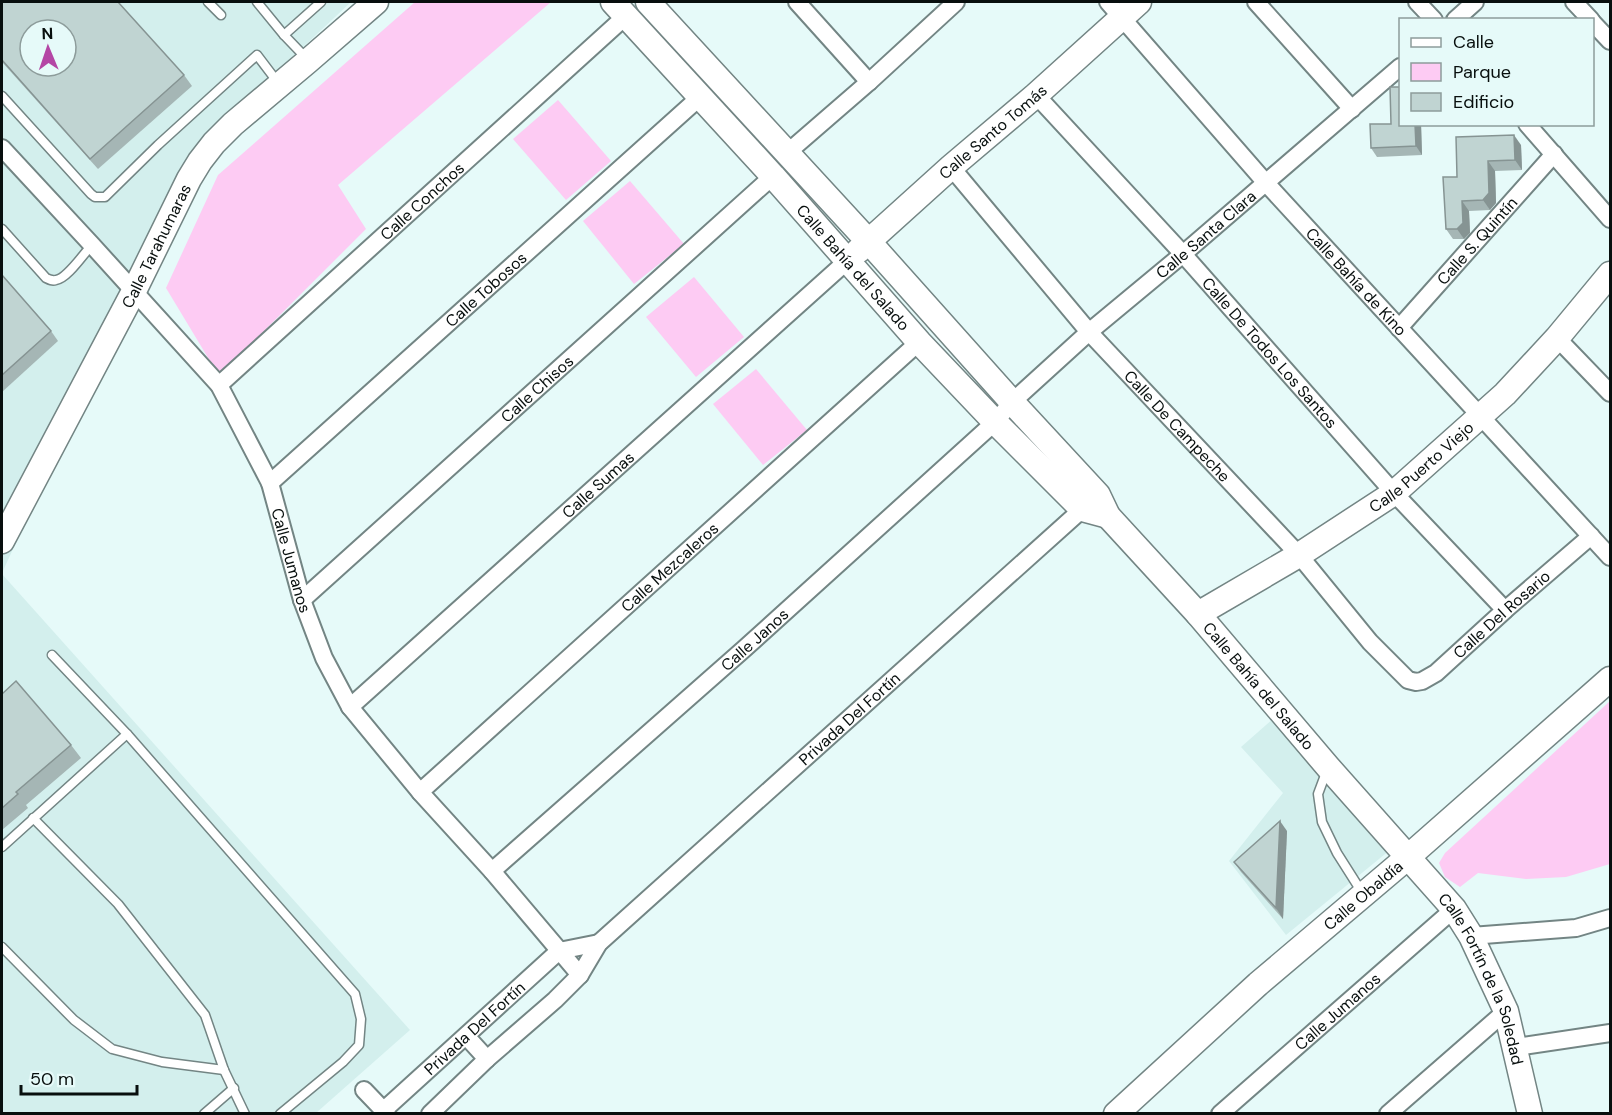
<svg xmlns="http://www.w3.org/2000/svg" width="1612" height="1115" font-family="'DM Sans',sans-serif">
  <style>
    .built { fill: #d3efed; fill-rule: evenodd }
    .green { fill: #fdcbf3 }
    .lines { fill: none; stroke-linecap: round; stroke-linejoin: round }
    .lane-casing { stroke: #738584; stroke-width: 11 }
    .street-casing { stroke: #738584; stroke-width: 20 }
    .secondary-casing { stroke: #738584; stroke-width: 27 }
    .lane { stroke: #fff; stroke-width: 8 }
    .street { stroke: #fff; stroke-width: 16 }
    .secondary { stroke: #fff; stroke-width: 24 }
    .wall { fill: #a5b6b5 }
    .shaded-wall { fill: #869493 }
    .building { fill: #c0d4d2; stroke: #869493; stroke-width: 1.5; fill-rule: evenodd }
    .labels { text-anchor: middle; stroke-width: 4.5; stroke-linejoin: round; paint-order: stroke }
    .street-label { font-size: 16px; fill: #080f0e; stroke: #e6faf9 }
  </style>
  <rect width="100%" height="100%" fill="#e6faf9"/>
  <g class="built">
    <path d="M2,2h349l-153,144 -196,427zM30,30h36v36h-36z"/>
    <path d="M2,574l408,456 -94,83h-314z"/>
    <path d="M1274,718l116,132 -104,85 -57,-74 54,-68 -42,-46z"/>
  </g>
  <g class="green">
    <path d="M415,2h136l-213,183 28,44 -147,147 -53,-88 52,-113z"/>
    <path d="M558,100l53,61 -45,39 -53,-61z"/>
    <path d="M630,181l54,63 -50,40 -51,-63z"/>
    <path d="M694,277l50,60 -48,40 -50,-60z"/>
    <path d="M756,369l51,61 -44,35 -50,-61z"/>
    <path d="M1610,701v163l-44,13 -40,2 -48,-6 -18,14 -15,-10 -6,-14 6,-10z"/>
  </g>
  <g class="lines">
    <g class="lane-casing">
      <g id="lane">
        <path d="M208,2l13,13"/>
        <path d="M257,2l27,33 24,25"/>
        <path d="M284,35l37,-33"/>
        <path d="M2,96l89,98 4,3h10l53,-52 99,-90 22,29"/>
        <path d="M2,229l44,49c4,2 6,3 10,2 11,-1 28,-27 36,-35"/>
        <path d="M52,655l75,79 228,260 6,25 -2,26 -16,17 -63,52"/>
        <path d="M1327,770l-9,24 4,28 15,31 26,41"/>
        <path d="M33,818l85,86 87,111 19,55 21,44"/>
        <path d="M2,847l125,-113"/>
        <path d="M2,947l72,73 38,29 50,13 62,8"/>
        <path d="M204,1114l30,-26"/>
      </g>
    </g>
    <g class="street-casing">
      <g id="street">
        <path d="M797,2l72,80"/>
        <path id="s1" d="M1108,2l158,181 344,374"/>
        <path d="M1256,2l96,107"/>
        <path d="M1417,2l17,18"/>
        <path d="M1574,2l17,18"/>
        <path d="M1455,20l20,-18"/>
        <path d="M1592,22l18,19"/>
        <path id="s2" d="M1036,95l147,159 211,239 111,117"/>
        <path d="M1527,124l83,95"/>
        <path id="s3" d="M2,148l90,97 127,140 51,98 32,117 22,58 26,49 70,85 72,79 88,104"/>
        <path d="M787,153l82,-71 87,-80"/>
        <path id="s4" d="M951,167l138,165 210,223 71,87 38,38 8,2 6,-1 14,-8 69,-63 86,-74"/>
        <path id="s5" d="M1399,328l155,-174"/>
        <path d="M1557,338l53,55"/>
        <path id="s6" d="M219,385l408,-370"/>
        <path id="s7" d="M270,483l430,-386"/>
        <path id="s8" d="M302,600l471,-424"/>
        <path id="s9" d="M350,707l497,-446"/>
        <path id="s10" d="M420,792l499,-450"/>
        <path id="s11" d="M492,871l252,-222 251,-227 17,-20 77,-70 94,-78 217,-187"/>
        <path d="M1471,936l105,-8 34,-10"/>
        <path d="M466,1036l21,23"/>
        <path d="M1516,1047l94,-14"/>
        <path d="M364,1090l23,24"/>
        <path id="s12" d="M384,1110l175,-159 40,-8"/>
        <path id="s13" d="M430,1114l57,-55 68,-59 25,-25 19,-32 489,-439"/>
        <path id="s14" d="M1220,1114l234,-205"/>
        <path d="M1388,1114l118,-103"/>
      </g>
    </g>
    <g class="secondary-casing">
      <g id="secondary">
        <path id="s15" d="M613,2l160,174 146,166 76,80 87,87 26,7"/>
        <path id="s16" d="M648,2l221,240 143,160 86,93 10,21 90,98 130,153 126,142 17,27 35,75 24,103"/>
        <path id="s17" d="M858,251l93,-84 85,-72 103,-93"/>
        <path id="s18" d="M2,541l132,-250 55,-112 11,-18 14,-18 19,-19 75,-63 68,-59"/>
        <path id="s19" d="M1198,614l101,-59 95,-62 111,-99 52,-56 53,-64"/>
        <path id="s20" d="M1116,1114l142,-130 150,-127 202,-178"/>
      </g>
    </g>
    <use href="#lane" class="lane"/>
    <use href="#street" class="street"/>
    <use href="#secondary" class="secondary"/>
  </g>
  <g class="wall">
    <path d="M2,2l182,73 8,11 -94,83 -96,-107z"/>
    <path d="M1421,124l1,31 -45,2 -6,-9z"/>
    <path d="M1521,145l1,25 -27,1 1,32 -6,7 -21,1 1,22 -6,6h-11l-7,-10 11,-52z"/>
    <path d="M2,275l49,56 7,10 -56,51z"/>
    <path d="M2,694l69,51 10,13 -55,47 2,3 -26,22z"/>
    <path d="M1287,831l-4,88 -42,-47 -7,-10z"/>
  </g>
  <g class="shaded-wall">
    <path d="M1415,124h6l1,31 -6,-9z"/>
    <path d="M1514,135l7,10 1,25 -7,-10z"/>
    <path d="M1488,161l7,10 1,32 -6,7 -7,-10z"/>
    <path d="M1462,201l7,10 1,22 -6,6 -7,-10z"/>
    <path d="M1280,821l7,10 -4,88 -7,-11z"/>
  </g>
  <g class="building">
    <path d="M2,2h116l66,73 -94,84 -88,-99zM30,30h36v36h-36z"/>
    <path d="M1390,87h11v37h14l1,22 -45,2 -1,-24h21z"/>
    <path d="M1514,135l1,25 -27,1 1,32 -6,7 -21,1 1,22 -6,6h-11l-3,-52h14l-1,-40z"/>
    <path d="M2,275l49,56 -49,44z"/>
    <path d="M16,681l55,64 -55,47 2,2 -16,14v-114z"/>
    <path d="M1280,821l-4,87 -42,-46z"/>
  </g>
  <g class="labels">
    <g class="street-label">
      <text dy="6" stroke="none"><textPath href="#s17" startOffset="180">Calle Santo Tomás</textPath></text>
      <text dy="6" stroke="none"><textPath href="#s6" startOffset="274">Calle Conchos</textPath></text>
      <text dy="6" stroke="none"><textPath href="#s11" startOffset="957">Calle Santa Clara</textPath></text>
      <text dy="6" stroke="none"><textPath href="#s5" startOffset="117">Calle S. Quintín</textPath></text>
      <text dy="6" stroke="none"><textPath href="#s18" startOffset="333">Calle Tarahumaras</textPath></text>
      <text dy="6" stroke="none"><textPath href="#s15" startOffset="358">Calle Bahía del Salado</textPath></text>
      <text dy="6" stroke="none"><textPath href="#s1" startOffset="374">Calle Bahía de Kino</textPath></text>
      <text dy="6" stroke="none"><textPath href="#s7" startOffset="290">Calle Tobosos</textPath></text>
      <text dy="6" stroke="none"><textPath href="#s2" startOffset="348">Calle De Todos Los Santos</textPath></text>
      <text dy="6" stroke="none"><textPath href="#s8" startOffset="316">Calle Chisos</textPath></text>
      <text dy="6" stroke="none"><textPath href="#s4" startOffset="344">Calle De Campeche</textPath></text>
      <text dy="6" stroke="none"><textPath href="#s19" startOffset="268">Calle Puerto Viejo</textPath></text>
      <text dy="6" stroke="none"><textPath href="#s9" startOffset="333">Calle Sumas</textPath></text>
      <text dy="6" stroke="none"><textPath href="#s3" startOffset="512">Calle Jumanos</textPath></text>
      <text dy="6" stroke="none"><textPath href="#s10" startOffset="336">Calle Mezcaleros</textPath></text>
      <text dy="6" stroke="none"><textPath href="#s4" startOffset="806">Calle Del Rosario</textPath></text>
      <text dy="6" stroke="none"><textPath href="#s11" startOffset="350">Calle Janos</textPath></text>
      <text dy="6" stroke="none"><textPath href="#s16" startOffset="918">Calle Bahía del Salado</textPath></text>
      <text dy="6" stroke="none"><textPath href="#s13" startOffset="578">Privada Del Fortín</textPath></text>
      <text dy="6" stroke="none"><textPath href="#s20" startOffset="330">Calle Obaldía</textPath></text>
      <text dy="6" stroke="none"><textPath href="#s16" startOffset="1290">Calle Fortín de la Soledad</textPath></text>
      <text dy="6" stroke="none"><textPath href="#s14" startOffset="156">Calle Jumanos</textPath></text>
      <text dy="6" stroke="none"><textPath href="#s12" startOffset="122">Privada Del Fortín</textPath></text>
    </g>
  </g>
  <rect width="1612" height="1115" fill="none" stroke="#080f0e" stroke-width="6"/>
  <rect x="1399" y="18" width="195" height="108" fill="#e6faf9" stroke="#8d9c9b" stroke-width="1.5"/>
  <rect x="1411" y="38" width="30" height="9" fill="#ffffff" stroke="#8d9c9b" stroke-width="1.5"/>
  <text x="1453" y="48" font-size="18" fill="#080f0e">Calle</text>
  <rect x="1411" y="63" width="30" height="18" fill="#fdcbf3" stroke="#8d9c9b" stroke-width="1.5"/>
  <text x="1453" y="78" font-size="18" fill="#080f0e">Parque</text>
  <rect x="1411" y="93" width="30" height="18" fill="#c0d4d2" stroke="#8d9c9b" stroke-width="1.5"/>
  <text x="1453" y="108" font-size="18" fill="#080f0e">Edificio</text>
  <g transform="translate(48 48) rotate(358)"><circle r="28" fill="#e6faf9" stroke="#8d9c9b" stroke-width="1.5"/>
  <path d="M0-4.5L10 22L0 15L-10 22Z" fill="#b446a5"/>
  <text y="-9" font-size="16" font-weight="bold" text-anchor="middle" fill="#080f0e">N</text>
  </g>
  <path d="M21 1085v9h116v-9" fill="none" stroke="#080f0e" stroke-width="3"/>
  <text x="30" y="1085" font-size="18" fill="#080f0e" stroke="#e6faf9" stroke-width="4.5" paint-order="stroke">50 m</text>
</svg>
